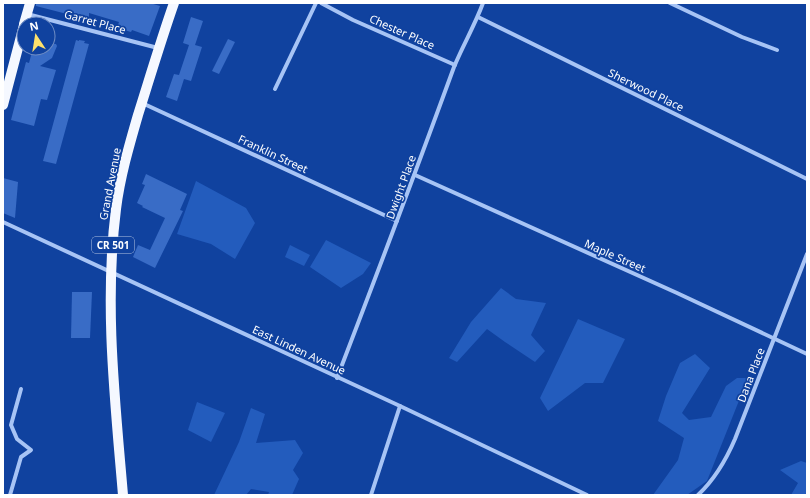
<svg xmlns="http://www.w3.org/2000/svg" width="810" height="498" font-family="'Noto Sans',sans-serif">
  <style>
    .green { fill: #235cbd }
    .building { fill: #396cc6 }
    .lines { fill: none; stroke-linecap: round; stroke-linejoin: round }
    .minor { stroke: #a7c4f5; stroke-width: 4 }
    .primary { stroke: #f5f8ff; stroke-width: 10 }
    .labels { text-anchor: middle; stroke-width: 3.5; stroke-linejoin: round; paint-order: stroke }
    .shield { fill: #10429f; stroke: #b7c6e2; stroke-width: 1 }
    .shield-label { font-size: 10px; font-weight: bold; fill: #fff }
    .street-label { font-size: 11px; fill: #fff; stroke: #10429f }
  </style>
  <rect width="100%" height="100%" fill="#10429f"/>
  <g class="green">
    <path d="M196,181l50,27 9,15 -20,36 -24,-15 -34,-10z"/>
    <path d="M326,240l45,23 -8,11 -22,14 -31,-21z"/>
    <path d="M290,245l20,10 -6,11 -19,-9z"/>
    <path d="M501,288l15,11 30,4 -15,32 14,16 -10,11 -30,-20 -18,-13 -30,33 -8,-4 22,-36z"/>
    <path d="M578,319l47,20 -22,44h-18l-37,28 -8,-13z"/>
    <path d="M695,354l15,14 -28,45 7,7 22,-3 15,-31 11,-8h11l-41,103 -20,14h-34l25,-35 6,-22 -26,-17 8,-25 14,-33z"/>
    <path d="M197,402l28,11 -14,29 -23,-12z"/>
    <path d="M251,408l14,6 -9,29 39,-3 8,13 -10,17 6,9 -7,16h-24l1,-3 -18,-3 -5,6h-32l25,-53z"/>
    <path d="M801,461l6,2v32h-16l7,-12 -18,-13z"/>
  </g>
  <g class="building">
    <path d="M36,3h114l10,3 -11,30 -17,-6 -1,2 -14,-4 2,-6 -30,-9v4l-22,-5v2l-31,-8z"/>
    <path d="M191,17l12,4 -8,24 7,2 -11,34 -7,-2 -7,22 -11,-4 8,-23 5,1 10,-30 -6,-2z"/>
    <path d="M228,39l7,3 -16,32 -7,-3z"/>
    <path d="M76,40l3,1v-1l6,1 -1,2 5,1 -33,120 -13,-3z"/>
    <path d="M48,43l8,1 1,2 -5,12 -12,8 16,4 -9,30 -6,-1 -7,27 -23,-6 15,-58 3,1 4,-15 11,2 1,-2h3z"/>
    <path d="M146,174l41,20 -7,16 3,1 -28,57 -22,-11 5,-12 12,5 15,-32 -23,-11 1,-1 -6,-3 8,-18 -3,-1z"/>
    <path d="M3,178l15,4 -3,36 -12,-5z"/>
    <path d="M72,292h20l-2,46h-19z"/>
  </g>
  <g class="lines">
    <g class="minor">
      <path d="M321,3l32,17 102,45"/>
      <path d="M670,3l72,34 35,13"/>
      <path d="M27,14l131,34"/>
      <path d="M478,17l329,162"/>
      <path d="M275,89l41,-86"/>
      <path d="M142,103l255,118"/>
      <path d="M415,175l262,118 130,61"/>
      <path d="M3,222l397,184 187,89"/>
      <path d="M337,378c40,-104 79,-207 117,-311 9,-22 21,-42 29,-64"/>
      <path d="M10,495l11,-38 10,-7 -14,-11 -6,-14 10,-36"/>
      <path d="M371,495l29,-89"/>
      <path d="M698,495c17,-16 28,-35 37,-56l72,-185"/>
    </g>
    <g class="primary">
      <path d="M24,24l6,-21"/>
      <path d="M3,105l21,-80"/>
      <path d="M123,495c-8,-95 -19,-191 -7,-286 4,-32 13,-63 22,-94 12,-38 23,-75 36,-112"/>
    </g>
  </g>
  <g class="labels">
    <rect class="shield" x="92" y="237" width="42" height="16" rx="3"/>
    <g class="shield-label">
      <text x="113" y="249">CR 501</text>
    </g>
    <g class="street-label">
      <text transform="translate(95 22) rotate(15)" y="4">Garret Place</text>
      <text transform="translate(402 32) rotate(24)" y="4">Chester Place</text>
      <text transform="translate(646 90) rotate(26)" y="4">Sherwood Place</text>
      <text transform="translate(273 154) rotate(25)" y="4">Franklin Street</text>
      <text transform="translate(110 184) rotate(-79)" y="4">Grand Avenue</text>
      <text transform="translate(401 187) rotate(-70)" y="4">Dwight Place</text>
      <text transform="translate(615 256) rotate(24)" y="4">Maple Street</text>
      <text transform="translate(299 350) rotate(25)" y="4">East Linden Avenue</text>
      <text transform="translate(751 375) rotate(-69)" y="4">Dana Place</text>
    </g>
  </g>
  <rect width="810" height="498" fill="none" stroke="#ffffff" stroke-width="8"/>
  <g transform="translate(36 36) rotate(348)"><circle r="19" fill="#10429f" stroke="#708ec5"/>
  <path d="M0-3L7 15L0 10L-7 15Z" fill="#ffe16b"/>
  <text y="-6" font-size="11" font-weight="bold" text-anchor="middle" fill="#ffffff">N</text>
  </g>
</svg>
